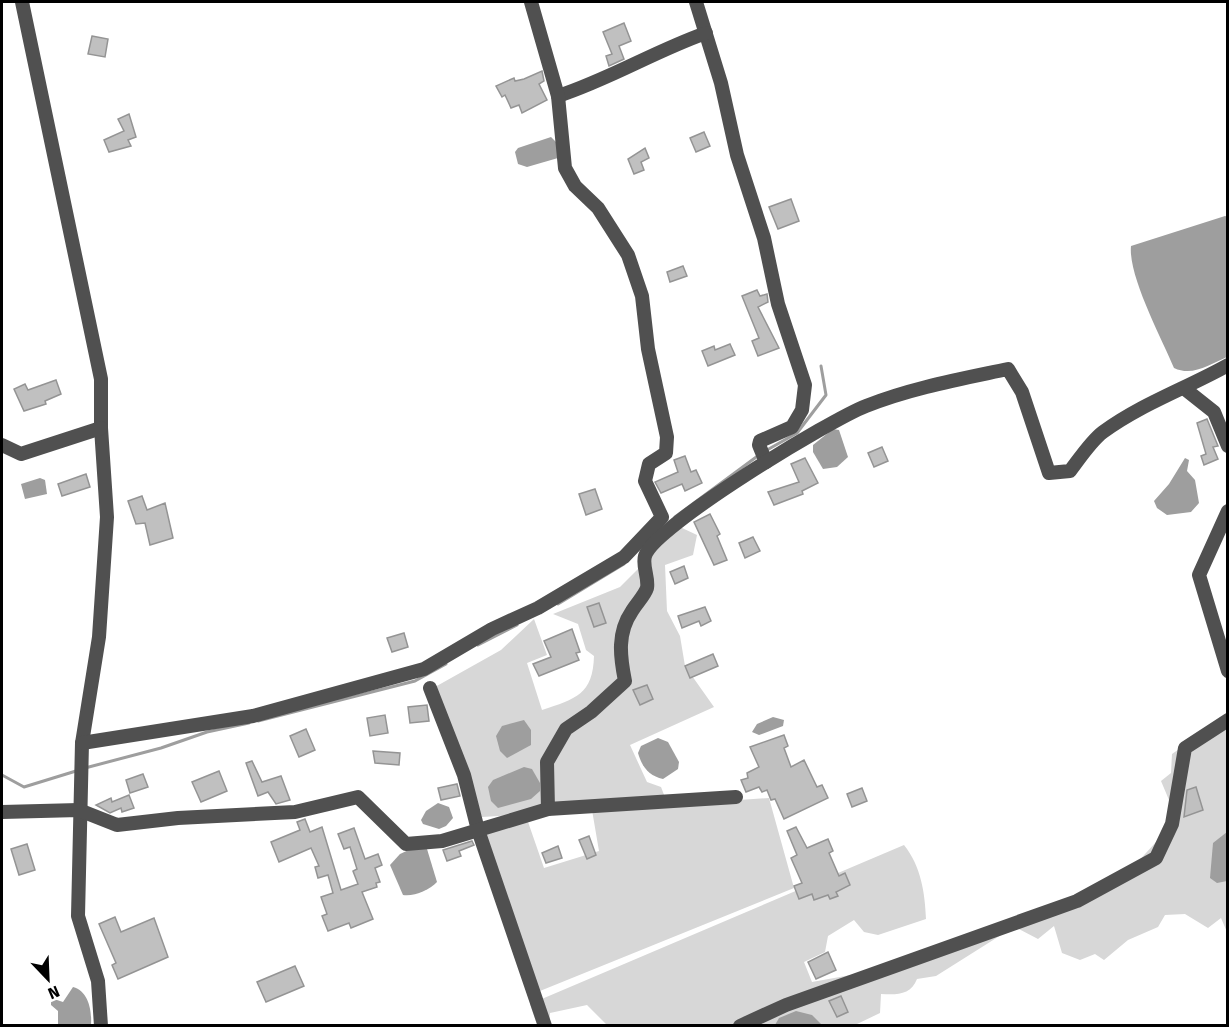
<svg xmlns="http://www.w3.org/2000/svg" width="1229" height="1027" font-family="'Fira Sans',sans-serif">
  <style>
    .green { fill: #d7d7d7 }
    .water { fill: #9e9e9e }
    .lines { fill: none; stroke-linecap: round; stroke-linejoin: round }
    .stream { stroke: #9e9e9e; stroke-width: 3 }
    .building { fill: #c0c0c0; stroke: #949494; stroke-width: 1.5 }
    .minor { stroke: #505050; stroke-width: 14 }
  </style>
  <rect width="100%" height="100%" fill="#fff"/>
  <g class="green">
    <path d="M680,527l17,8 -4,20 -28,10 2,46 13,25 5,30 29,41 -84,38 17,37 14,5 7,18 101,-7 25,90 -259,105 -53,-161 45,-13 17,49 55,-17 -7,-41 -110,7 -47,-130 66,-37 33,-31 13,36 -20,8 15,47c34,-11 51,-16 52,-54l-8,-6 -8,-26 -25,-10 67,-27z"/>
    <path d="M1227,727v205l-6,-14 -13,10 -23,-14 -20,1 -7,12 -30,13 -24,20 -9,-6 -15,6 -18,-7 -8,-27 -16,13 -29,-15 115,-47 53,-58 -16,-38 10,-8 1,-19 30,-21z"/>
    <path d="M904,845c17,21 21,48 22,74l-48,16 -14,-3 -10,-12 -26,16 -3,16 -21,10 8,20 116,-21 81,-31 -73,46 -19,3c-6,16 -20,16 -36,15l-1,19 -25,12h-248l-20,-20 -37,8 -1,12h-12l-7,-21z"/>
  </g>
  <g class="water">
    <path d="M551,137l8,8 -1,13 -31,9 -9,-3 -3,-12 3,-4z"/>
    <path d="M1225,216l3,1 -1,140c-17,7 -34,20 -53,11 -12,-29 -46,-92 -43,-122z"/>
    <path d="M833,429l6,1 9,27 -11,10 -14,2 -10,-17v-7z"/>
    <path d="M1185,458l4,2 -2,11 8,9 4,23 -8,9 -24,3 -10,-7 -3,-7 15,-17z"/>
    <path d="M40,478l5,2 2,14 -22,5 -4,-15z"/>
    <path d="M773,717l11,3 -1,6 -24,9 -7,-3 5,-8z"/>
    <path d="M524,720l7,10v15l-24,13 -7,-7 -4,-15 6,-10z"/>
    <path d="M658,738l10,4 11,20 -1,7 -15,10c-14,-3 -21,-12 -25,-26l3,-7z"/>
    <path d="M524,767l8,2 8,14v8l-9,8 -33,9 -7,-7 -3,-14 5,-7z"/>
    <path d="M438,803l11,4 4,11 -7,8 -7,3 -16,-5 -2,-4 5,-9z"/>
    <path d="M1227,832v49l-10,2 -7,-5 3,-35z"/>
    <path d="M413,848l14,1 10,33c-7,8 -24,15 -34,13l-13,-30 10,-11z"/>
    <path d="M73,987c16,4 19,25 18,38h-33v-14l-7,-6v-4l3,-2 9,3z"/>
    <path d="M796,1011l16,4 10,10h-47l4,-7z"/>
  </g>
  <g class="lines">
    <g class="stream">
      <path d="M767,450l30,-17 29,-38 -5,-29"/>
      <path d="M675,517l84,-62"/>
      <path d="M558,604l66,-40"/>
      <path d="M478,645l39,-20"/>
      <path d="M258,721l157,-40 31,-17"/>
      <path d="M85,768l76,-20 46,-16 42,-9"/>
      <path d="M2,775l22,12 52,-16"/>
    </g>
  </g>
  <g class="building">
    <path d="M624,23l7,18 -12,5 5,13 -15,7 -3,-10 6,-2 -9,-22z"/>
    <path d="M92,36l16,3 -3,18 -17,-3z"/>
    <path d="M542,71l2,10 -5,3 8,16 -25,13 -3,-8 -8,3 -6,-13 -3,2 -6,-11 18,-8 1,3 9,-2z"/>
    <path d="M129,114l7,23 -8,3 3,6 -22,6 -5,-12 20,-9 -6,-12z"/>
    <path d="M704,132l6,14 -14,6 -6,-14z"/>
    <path d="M645,148l4,10 -8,4 3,8 -10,4 -6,-15z"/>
    <path d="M791,199l8,22 -21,8 -9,-22z"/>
    <path d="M683,266l4,10 -17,6 -3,-10z"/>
    <path d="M757,290l3,6 7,-2 1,8 -10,5 21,41 -21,8 -6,-15 7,-3 -17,-42z"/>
    <path d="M730,344l5,11 -27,11 -6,-15 12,-5 1,4z"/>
    <path d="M56,380l5,14 -16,7 1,3 -22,7 -10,-22 11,-5 3,6z"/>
    <path d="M1207,419l11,27 -5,1 5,12 -14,6 -3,-9 5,-2 -9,-31z"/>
    <path d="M882,447l6,14 -14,6 -6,-14z"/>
    <path d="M685,456l6,16 5,-2 6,13 -17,8 -3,-7 -21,9 -6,-11 23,-10 -4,-12z"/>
    <path d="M805,458l13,25 -16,8 1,3 -29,11 -6,-13 31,-10 -8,-18z"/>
    <path d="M86,474l4,13 -28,9 -4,-12z"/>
    <path d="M595,489l7,20 -16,6 -7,-21z"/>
    <path d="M142,496l5,14 18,-7 8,35 -23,7 -5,-22 -9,1 -8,-23z"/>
    <path d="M710,514l10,20 -3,2 10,24 -13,5 -20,-43z"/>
    <path d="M753,537l7,14 -15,7 -6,-15z"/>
    <path d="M684,566l4,12 -13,6 -5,-12z"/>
    <path d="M599,603l7,20 -12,4 -7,-20z"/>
    <path d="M705,607l6,14 -10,5 -2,-5 -17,7 -4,-12z"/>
    <path d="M572,629l8,23 -4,1 3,7 -40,16 -6,-12 18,-7 -7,-16z"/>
    <path d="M404,633l4,14 -16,5 -5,-14z"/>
    <path d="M713,654l5,12 -28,12 -5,-12z"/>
    <path d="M647,685l6,14 -13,6 -7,-15z"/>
    <path d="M427,705l2,16 -19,2 -2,-16z"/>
    <path d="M385,715l3,18 -18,3 -3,-18z"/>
    <path d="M306,729l9,21 -16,7 -9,-21z"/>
    <path d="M784,735l4,11 -4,2 7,19 13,-7 13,27 5,-2 6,13 -44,21 -9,-20 -4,1 -4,-10 -5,2 -3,-5 -13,5 -5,-12 7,-2 -1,-5 12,-6 -9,-20z"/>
    <path d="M373,751l27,2 -1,12 -24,-2z"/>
    <path d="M252,761l10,21 19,-6 9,24 -14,4 -8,-12 -10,4 -12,-33z"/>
    <path d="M219,771l8,20 -26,11 -9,-20z"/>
    <path d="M143,774l5,13 -18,6 -4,-13z"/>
    <path d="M457,784l3,12 -19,4 -3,-12z"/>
    <path d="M1196,787l7,23 -19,7 3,-27z"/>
    <path d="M862,788l5,13 -15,6 -5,-13z"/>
    <path d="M129,795l5,13 -12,4 -1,-4 -11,5 -14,-8 15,-7 1,4z"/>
    <path d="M305,819l5,13 12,-5 19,63 17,-6 -5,-13 4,-2 -7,-22 -6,2 -6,-15 16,-6 11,31 13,-5 4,11 -7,3 5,14 -4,1 1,4 -15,5 11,27 -22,9 -2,-5 -21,8 -6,-15 5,-2 -6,-17 12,-4 -5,-18 -10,3 -3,-11 4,-1 -8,-18 -32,14 -8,-20 29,-12 -3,-8z"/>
    <path d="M796,827l11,21 21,-9 5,12 -4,2 10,23 6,-3 5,12 -14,7 2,4 -8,3 -2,-4 -14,5 -2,-6 -13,5 -5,-13 8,-3 -11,-25 6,-3 -10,-24z"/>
    <path d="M589,836l7,19 -9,4 -8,-19z"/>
    <path d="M472,841l2,4 -15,6 2,5 -14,5 -4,-11z"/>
    <path d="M27,844l8,26 -16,5 -8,-26z"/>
    <path d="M558,846l4,12 -16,5 -4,-10z"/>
    <path d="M115,917l6,15 33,-14 14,39 -50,22 -6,-14 4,-2 -17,-39z"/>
    <path d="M828,952l8,18 -20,9 -8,-17z"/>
    <path d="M295,966l9,20 -38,16 -9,-20z"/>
    <path d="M841,996l7,16 -11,5 -8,-16z"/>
  </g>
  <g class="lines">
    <g class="minor">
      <path d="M22,2l79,377v49l6,89 -8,120 -17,106 -4,173 20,65 3,45"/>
      <path d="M696,2l25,81 16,72 27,83 14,66 27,81 -3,25 -10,17 -32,14 -1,4 7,17"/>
      <path d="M558,96c52,-17 97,-45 148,-63"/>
      <path d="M1185,389l29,23 14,34"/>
      <path d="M2,445l19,9 80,-26"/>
      <path d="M1228,511l-29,64 29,96"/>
      <path d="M430,688l34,87 14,55 67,196"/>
      <path d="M82,743l171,-27 171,-47 68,-40 46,-21 86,-51 38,-40 -17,-36 4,-17 17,-11 1,-16 -19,-88 -6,-53 -14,-41 -30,-47 -23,-22 -10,-18 -7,-72 -27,-94"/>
      <path d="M548,809l-1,-47 19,-33 25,-17 34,-31c-5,-25 -8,-48 7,-70 4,-7 13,-16 15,-23 2,-10 -5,-22 -2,-32 9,-30 187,-137 221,-150 45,-18 95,-27 142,-37l14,23 27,81 21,-2c10,-13 21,-30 33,-39 38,-28 84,-44 125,-67"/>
      <path d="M2,812l77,-2 38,15 61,-7 117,-6 63,-15 48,47 36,-3 106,-32 188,-12"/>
      <path d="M740,1026l46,-21 291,-104 79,-43 16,-34 13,-76 43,-28"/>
    </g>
  </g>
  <rect width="1229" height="1027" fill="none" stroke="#000000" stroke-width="6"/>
  <g transform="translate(48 979) rotate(157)" stroke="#ffffff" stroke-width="4.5" paint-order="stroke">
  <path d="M0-4.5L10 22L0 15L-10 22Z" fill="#000000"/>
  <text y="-9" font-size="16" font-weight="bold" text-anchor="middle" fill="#000000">N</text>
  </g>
</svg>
